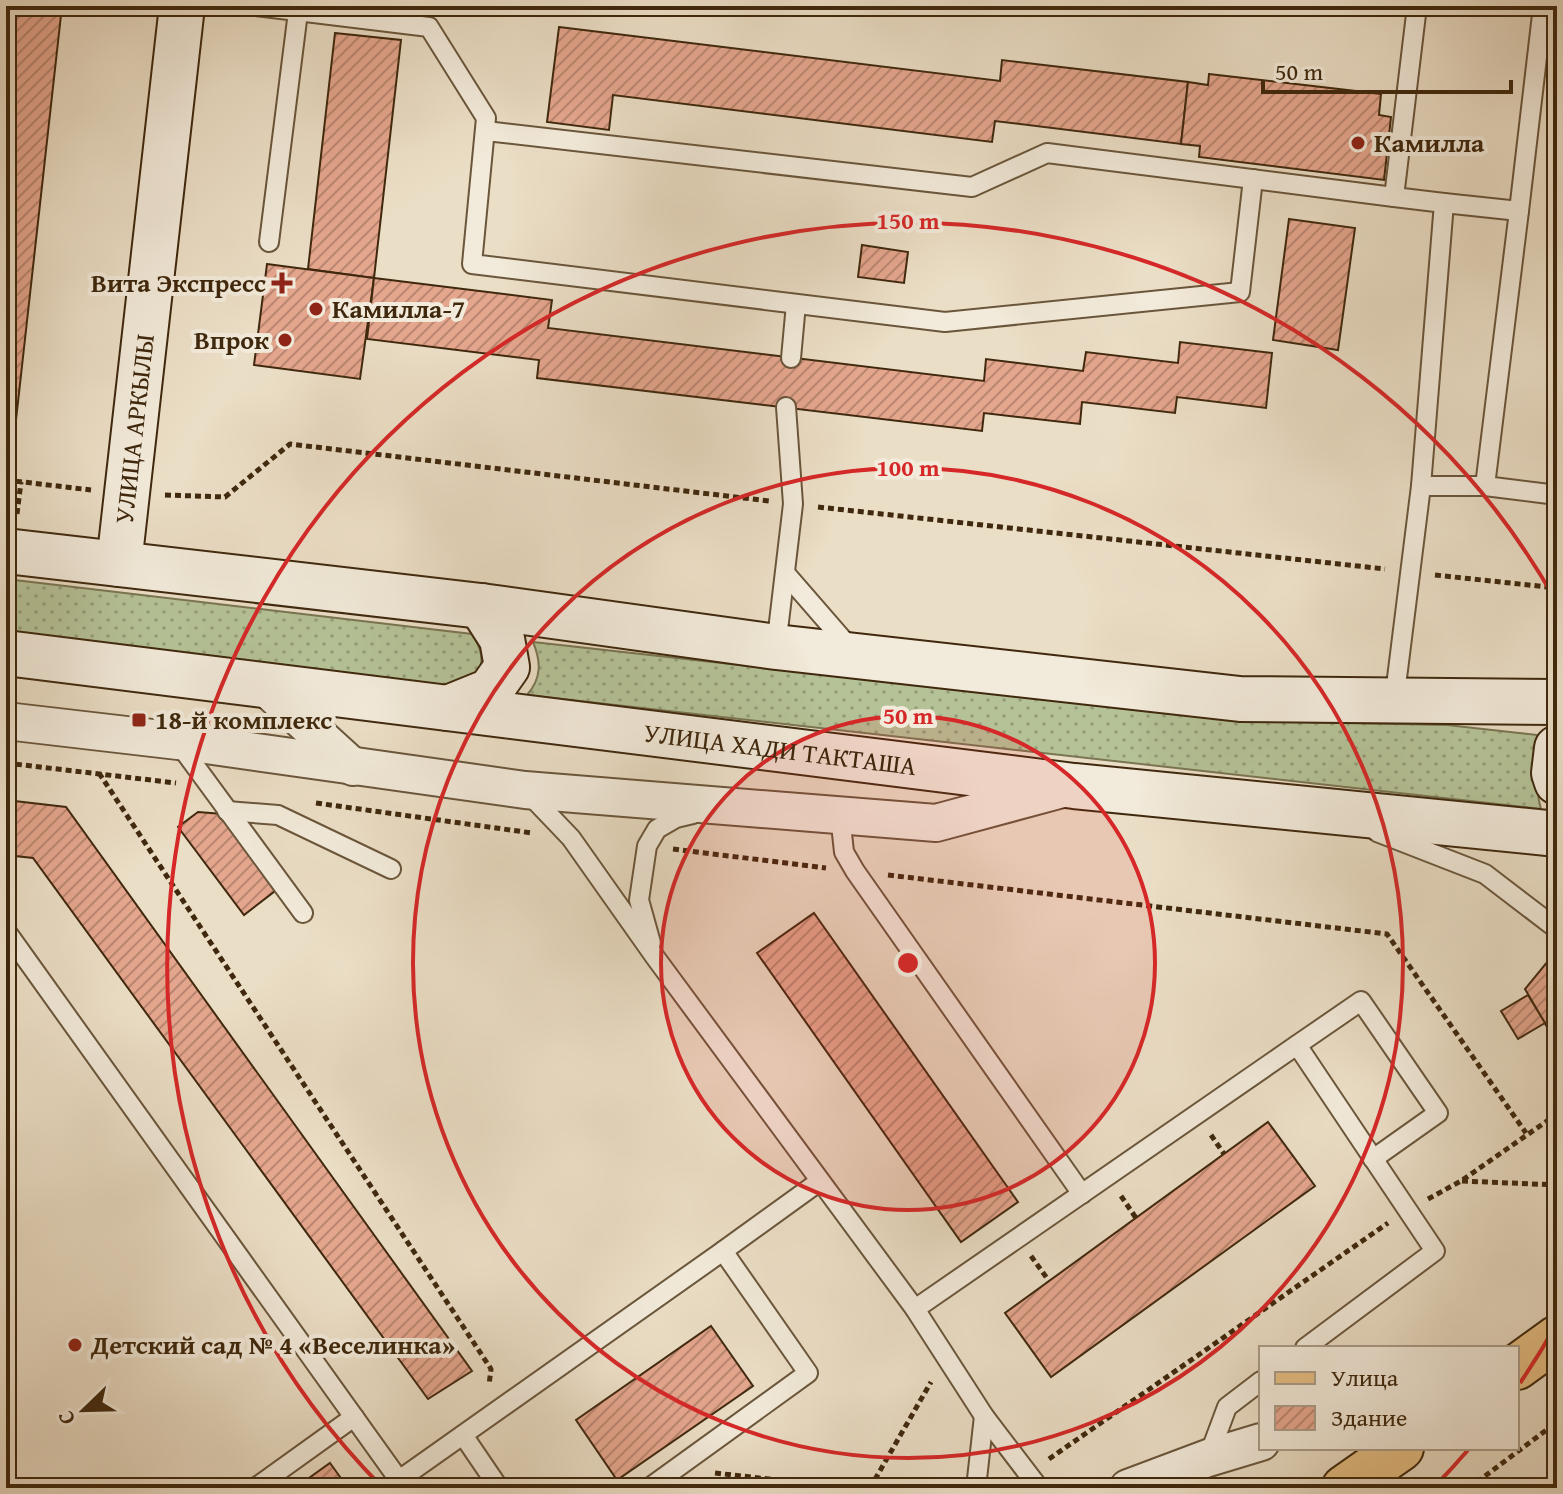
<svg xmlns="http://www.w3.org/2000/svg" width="1563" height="1494" font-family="'Gentium Book Plus',serif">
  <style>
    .grass { fill: url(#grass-dots); stroke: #7a7552; stroke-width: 2 }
    .building { fill: url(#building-hatch); stroke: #3f280d; stroke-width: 2 }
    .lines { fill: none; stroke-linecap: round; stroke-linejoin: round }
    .lane-casing { stroke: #6a563b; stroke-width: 22 }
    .street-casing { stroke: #6a563b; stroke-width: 40 }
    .secondary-casing { stroke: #3f280d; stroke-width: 48 }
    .primary-casing { stroke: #3f280d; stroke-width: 48 }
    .path { stroke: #3f280d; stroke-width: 5; stroke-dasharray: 6 4; stroke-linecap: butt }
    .lane { stroke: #f2eada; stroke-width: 18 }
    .street { stroke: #f2eada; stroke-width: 36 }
    .secondary { stroke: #f2eada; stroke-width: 44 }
    .primary { stroke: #e6bf83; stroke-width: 44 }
    .ring { fill: none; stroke: #d62828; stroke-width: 4 }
    .poi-dot { fill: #8f2418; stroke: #f2eada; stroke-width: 3 }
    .labels { text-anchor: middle; stroke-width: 8; stroke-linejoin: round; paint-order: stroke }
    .poi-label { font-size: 26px; font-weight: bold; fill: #3f280d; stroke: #f2eada; text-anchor: start }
    .street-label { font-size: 26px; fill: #3f280d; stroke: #f2eada }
    .centre { fill: #d62828; stroke: #f2eada; stroke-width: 4 }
    .ring-label { font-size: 24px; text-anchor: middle; font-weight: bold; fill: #d62828; stroke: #f2eada; stroke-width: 8; stroke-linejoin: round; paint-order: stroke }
  </style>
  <defs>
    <pattern id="grass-dots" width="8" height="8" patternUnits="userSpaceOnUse" patternTransform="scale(2)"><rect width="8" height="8" fill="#b5c297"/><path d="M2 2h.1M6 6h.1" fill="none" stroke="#959e7a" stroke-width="1.8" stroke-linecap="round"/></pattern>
    <pattern id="building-hatch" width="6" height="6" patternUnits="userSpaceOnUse" patternTransform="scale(2)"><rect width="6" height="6" fill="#e5a68e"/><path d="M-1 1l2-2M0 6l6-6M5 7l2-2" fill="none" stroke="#bb8772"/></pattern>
  </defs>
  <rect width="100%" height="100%" fill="#ebdec6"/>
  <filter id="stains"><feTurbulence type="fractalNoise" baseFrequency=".0025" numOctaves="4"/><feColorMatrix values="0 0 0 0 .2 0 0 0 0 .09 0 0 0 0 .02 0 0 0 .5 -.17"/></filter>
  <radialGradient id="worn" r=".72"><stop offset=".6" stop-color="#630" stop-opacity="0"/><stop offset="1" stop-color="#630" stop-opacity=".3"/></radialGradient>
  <g class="grass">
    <path d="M6,579l466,55c10,15 12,26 6,43l-24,10 -448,-55z"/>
    <path d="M533,642l712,79 202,4 99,11c-11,25 -12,47 -5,73l-1014,-114c15,-17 14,-34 6,-53z"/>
  </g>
  <g class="building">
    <path d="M9,6h53l-47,423 -9,-1v-400z"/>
    <path d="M559,27l441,54 2,-21 186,22 -7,62 -186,-23 -3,21 -379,-47 -4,35 -62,-8z"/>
    <path d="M335,33l66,7 -27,238 -66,-9z"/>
    <path d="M1209,74l172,20 -2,21 12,2 -7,63 -185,-23 1,-11 -19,-2 7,-62 20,3z"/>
    <path d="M1289,219l66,9 -17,122 -65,-10z"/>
    <path d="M862,245l46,7 -4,31 -46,-6z"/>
    <path d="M267,264l107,14 -14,101 -106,-14z"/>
    <path d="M374,278l178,22 -4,28 436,53 2,-22 97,12 3,-19 92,11 2,-21 92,11 -6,55 -89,-11 -2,16 -93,-11 -2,22 -96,-11 -2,18 -445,-53 2,-18 -172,-21z"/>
    <path d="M6,800l60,7 406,564 -44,28 -395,-541 -27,-3z"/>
    <path d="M198,812l25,2 56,74 -35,27 -66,-88z"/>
    <path d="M814,913l204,289 -57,40 -204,-289z"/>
    <path d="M1557,950v74l-10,3 -22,-38z"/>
    <path d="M1528,995l17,28 -27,16 -17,-28z"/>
    <path d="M1268,1122l47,64 -264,191 -46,-64z"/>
    <path d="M711,1326l42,60 -136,94 -41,-60z"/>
    <path d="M330,1463l18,25h-53z"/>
  </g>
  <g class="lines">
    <g class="lane-casing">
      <g id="lane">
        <path d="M256,6l173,21 57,91 -14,146 473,58 295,-30 13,-113"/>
        <path d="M486,131l486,56 75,-34 347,44"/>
        <path d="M1444,203l75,8 24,-205"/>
        <path d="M269,242l29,-230"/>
        <path d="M791,358l5,-54"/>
        <path d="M1421,486h64l34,-275"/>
        <path d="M1485,486l72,9"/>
        <path d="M785,573l66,76"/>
        <path d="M776,647l17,-143 -7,-97"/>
        <path d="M1394,702l27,-216 23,-283 -50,-6 23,-191"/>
        <path d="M179,744l124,169"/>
        <path d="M527,792l44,46 84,119 260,352 69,107 55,72"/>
        <path d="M227,811l51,4 113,54"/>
        <path d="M840,815l4,37 11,19 227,323"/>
        <path d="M1377,832l108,42 72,55"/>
        <path d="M6,931l393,549 324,-229 85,122 -159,115"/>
        <path d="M651,943l-12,-43 8,-54 10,-17 19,-11 17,-4"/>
        <path d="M1297,1045l64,-44 77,112 -65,46"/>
        <path d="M723,1251l97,-70"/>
        <path d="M915,1309l382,-264 138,206 -130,97"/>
        <path d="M463,1435l36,53"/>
        <path d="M1208,1458l19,-51 34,-26"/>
        <path d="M255,1488l99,-71"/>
        <path d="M976,1488l8,-72"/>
      </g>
    </g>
    <g class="street-casing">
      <g id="street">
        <path d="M263,685l90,82"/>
        <path d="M6,721l172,20 347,49 411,33 130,-35"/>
        <path d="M1128,1488l80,-30 53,-16"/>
      </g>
    </g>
    <g class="secondary-casing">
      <g id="secondary">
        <path d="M6,551l475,55 295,41 464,52 317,3"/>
        <path id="s1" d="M119,564l63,-558"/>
        <path id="s2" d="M6,653l1068,133 483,48"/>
        <path d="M448,708l42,-17 17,-24 -5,-28 -21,-33"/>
        <path d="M1557,748l-3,25 3,9"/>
      </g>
    </g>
    <g class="primary-casing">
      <g id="primary">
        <path d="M1517,1367l40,-29"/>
        <path d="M1344,1488l57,-40"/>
      </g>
    </g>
    <g class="path">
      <path d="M6,480l85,10"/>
      <path d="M165,495l60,2 65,-53 479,57"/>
      <path d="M818,507l567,62"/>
      <path d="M17,514l4,-32"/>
      <path d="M1435,575l122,13"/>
      <path d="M6,617l3,-30"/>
      <path d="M6,763l170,20"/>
      <path d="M99,773l392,596 -2,16"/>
      <path d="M316,803l216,30"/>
      <path d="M673,849l153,19"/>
      <path d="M888,875l499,59 139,199"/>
      <path d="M1211,1135l13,19"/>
      <path d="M1462,1181l95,4"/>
      <path d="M1121,1196l15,22"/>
      <path d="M1428,1199l33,-18 96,-67"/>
      <path d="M1031,1256l18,25"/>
      <path d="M1049,1459l339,-236"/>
      <path d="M715,1473l134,15"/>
      <path d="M870,1488l61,-106"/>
      <path d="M1469,1488l88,-66"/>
    </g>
    <use href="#lane" class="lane"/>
    <use href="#street" class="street"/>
    <use href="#secondary" class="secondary"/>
    <use href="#primary" class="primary"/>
  </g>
  <circle cx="908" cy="963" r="247" fill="#d62828" fill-opacity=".12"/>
  <g class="ring">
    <circle cx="908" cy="963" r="247"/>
    <circle cx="908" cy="963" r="495"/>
    <path d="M1557 1323A742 742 0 0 1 1520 1383M1468 1450A742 742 0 0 1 1433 1488M383 1488A742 742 0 1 1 1557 603"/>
  </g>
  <g class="poi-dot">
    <circle cx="1358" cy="143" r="8"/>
    <path d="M278 271h8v8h8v8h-8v8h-8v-8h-8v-8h8z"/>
    <circle cx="316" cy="309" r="8"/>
    <circle cx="285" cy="340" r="8"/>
    <rect x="131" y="712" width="16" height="16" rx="4"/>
    <circle cx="75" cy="1345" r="8"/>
  </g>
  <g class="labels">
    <g class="poi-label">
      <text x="1374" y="152">Камилла</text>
      <text x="266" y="292" text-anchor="end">Вита Экспресс</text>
      <text x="332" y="318">Камилла-7</text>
      <text x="269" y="349" text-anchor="end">Впрок</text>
      <text x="155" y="729">18-й комплекс</text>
      <text x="91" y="1354">Детский сад № 4 «Веселинка»</text>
    </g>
    <g class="street-label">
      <text dy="9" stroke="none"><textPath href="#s1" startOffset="136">УЛИЦА АРКЫЛЫ</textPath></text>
      <text dy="9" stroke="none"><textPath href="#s2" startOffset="780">УЛИЦА ХАДИ ТАКТАША</textPath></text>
    </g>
  </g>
  <circle cx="908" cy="963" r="12" class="centre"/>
  <g class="ring-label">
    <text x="908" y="229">150 m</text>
    <text x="908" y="476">100 m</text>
    <text x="908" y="724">50 m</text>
  </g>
  <rect width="1563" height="1494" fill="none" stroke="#ebdec6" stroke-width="32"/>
  <rect x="8" y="8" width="1547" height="1478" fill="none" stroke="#3f280d" stroke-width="4"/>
  <rect x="16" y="16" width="1531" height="1462" fill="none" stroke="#3f280d" stroke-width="2"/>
  <rect x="1259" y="1346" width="260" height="104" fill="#f2eada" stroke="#aa9c88" stroke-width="2"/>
  <rect x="1275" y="1372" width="40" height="12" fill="#e6bf83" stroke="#aa9c88" stroke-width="2"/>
  <text x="1331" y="1386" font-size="24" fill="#3f280d">Улица</text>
  <rect x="1275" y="1406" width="40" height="24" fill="url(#building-hatch)" stroke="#aa9c88" stroke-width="2"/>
  <text x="1331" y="1426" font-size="24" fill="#3f280d">Здание</text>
  <g transform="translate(84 1410) rotate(247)" stroke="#f2eada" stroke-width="6" paint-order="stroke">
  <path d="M0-6L14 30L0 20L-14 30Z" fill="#3f280d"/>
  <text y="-12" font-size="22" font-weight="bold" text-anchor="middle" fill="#3f280d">С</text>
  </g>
  <path d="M1263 80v12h248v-12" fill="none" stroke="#3f280d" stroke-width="4"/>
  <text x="1275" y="80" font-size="24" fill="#3f280d" stroke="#f2eada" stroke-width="6" paint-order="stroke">50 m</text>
  <rect width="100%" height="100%" filter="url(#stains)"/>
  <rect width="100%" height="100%" fill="url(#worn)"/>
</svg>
